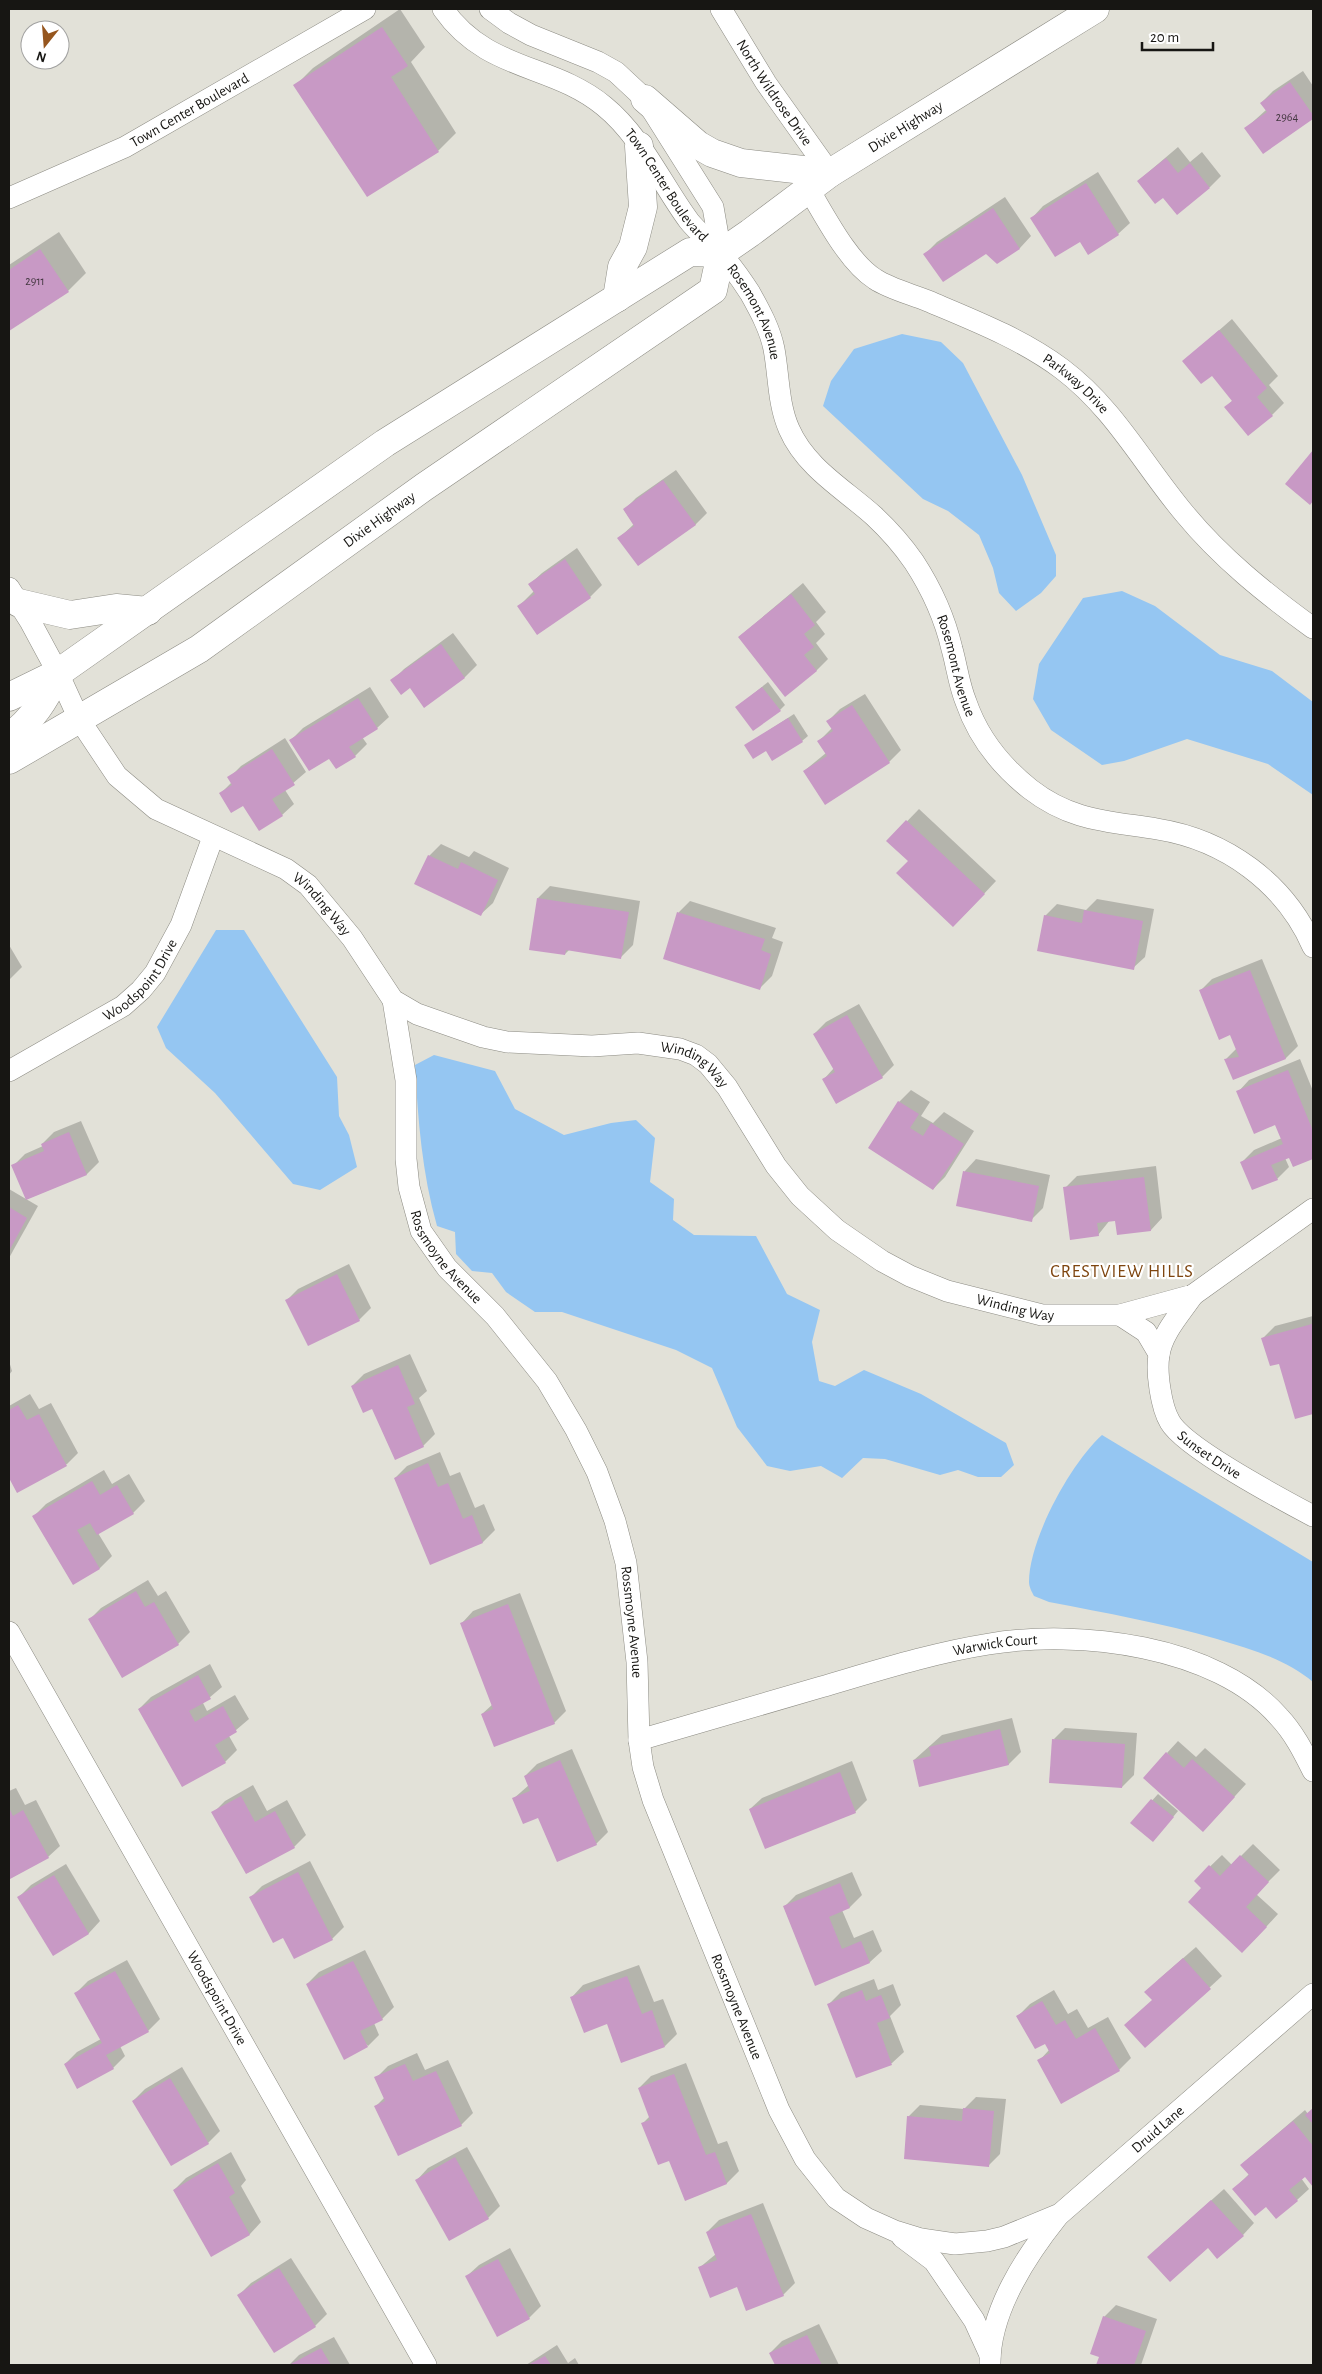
<svg xmlns="http://www.w3.org/2000/svg" width="1322" height="2374" font-family="'Alegreya Sans',sans-serif">
  <style>
    .water { fill: #95c6f2 }
    .shadow { fill: #0003 }
    .building { fill: #c899c5 }
    .lines { fill: none; stroke-linecap: round; stroke-linejoin: round }
    .minor-casing { stroke: #8c8b83; stroke-width: 22 }
    .primary-casing { stroke: #8c8b83; stroke-width: 29 }
    .minor { stroke: #fff; stroke-width: 21 }
    .primary { stroke: #fff; stroke-width: 28 }
    .labels { text-anchor: middle; stroke-width: 4.5; stroke-linejoin: round; paint-order: stroke }
    .number-label { font-size: 12px; fill: #433740 }
    .street-label { font-size: 15px; fill: #171613; stroke: #fff }
    .quarter-label { font-size: 18px; letter-spacing: 1px; fill: #7e450f; stroke: #fff }
  </style>
  <rect width="100%" height="100%" fill="#e2e1d8"/>
  <g class="water">
    <path d="M902,334l39,8 22,21 59,112 34,80v21l-15,17 -25,18 -17,-18 -6,-25 -14,-33 -31,-24 -25,-12 -100,-93 8,-25 23,-32z"/>
    <path d="M1122,591l33,15 65,49 52,16 41,31v93l-45,-31 -81,-25 -63,22 -22,4 -51,-35 -18,-31 6,-35 44,-66z"/>
    <path d="M216,930h28l93,147 2,39 10,19 8,32 -37,23 -27,-6 -78,-91 -49,-45 -9,-21z"/>
    <path d="M434,1055l61,16 20,38 49,26 47,-12 25,-3 19,18 -5,44 24,17 -1,21 21,15 62,1 31,58 33,16 -8,32 7,39 16,5 29,-16 57,24 85,49 8,22 -13,12h-23l-20,-7 -18,5 -55,-16 -22,-1 -21,20 -21,-12 -31,5 -23,-5 -30,-39 -25,-59 -36,-18 -114,-38h-27l-29,-20 -14,-19 -20,-2 -16,-17 -1,-22 -18,-6c-15,-53 -19,-106 -22,-161z"/>
    <path d="M1102,1435l211,127v120c-27,-23 -63,-33 -96,-43 -55,-16 -111,-26 -168,-37l-15,-6c-2,-4 -5,-9 -5,-14 0,-43 42,-119 73,-147z"/>
  </g>
  <g class="shadow">
    <path d="M400,9l25,38 -14,15 45,71 -18,18 -70,44 -73,-109 18,-18z"/>
    <path d="M1303,71l10,15v31l-50,35 -17,-24 20,-18 -5,-7 12,-12z"/>
    <path d="M1178,147l12,15 12,-10 19,24 -11,11 -47,9 -25,-15z"/>
    <path d="M1098,172l32,51 -12,11 -38,6 -48,-22 11,-12z"/>
    <path d="M1005,197l26,39 -11,12 -23,15 -11,-10 -61,1 12,-12z"/>
    <path d="M59,232l27,41 -18,18 -59,39v-65z"/>
    <path d="M1232,319l46,57 -9,9 15,18 -12,12 -46,-8 7,-7 -21,-25 -28,-14z"/>
    <path d="M676,470l31,43 -12,12 -76,13 15,-14 -10,-14 12,-12z"/>
    <path d="M577,548l25,37 -12,12 -71,9 15,-15 -4,-7 12,-11z"/>
    <path d="M803,583l23,29 -10,10 9,12 -9,9 12,16 -12,12 -77,-34z"/>
    <path d="M453,633l24,32 -12,12 -41,29 -14,-20 -18,-5 12,-12z"/>
    <path d="M768,682l17,23 -5,5 -43,-3z"/>
    <path d="M370,687l19,30 -12,11 -15,9 5,7 -12,12 -25,1 -39,-17 12,-12z"/>
    <path d="M865,694l36,56 -12,12 -85,9 22,-18 -7,-12 13,-13 -4,-7 12,-12z"/>
    <path d="M794,714l14,22 -6,5 -35,9 -21,-5z"/>
    <path d="M285,738l21,34 -21,18 9,14 -12,11 -39,-11 -22,-11 11,-11 -3,-4 12,-12z"/>
    <path d="M919,809l77,72 -31,33 -77,-73z"/>
    <path d="M441,844l28,13 5,-6 35,17 -16,35 -12,11 -52,-58z"/>
    <path d="M550,886l90,15 -7,44 -12,12 -51,-8 -5,5 -27,-56z"/>
    <path d="M1097,899l57,10 -9,48 -12,11 -88,-52 12,-12 29,6z"/>
    <path d="M690,901l86,27 -4,10 11,4 -11,34 -12,12 -96,-30 15,-46z"/>
    <path d="M9,945l13,22 -13,13z"/>
    <path d="M1262,959l36,87 -12,12 -52,21 -8,-20 11,-11 -6,-15 -31,-42 12,-12z"/>
    <path d="M859,1004l35,61 -12,12 -58,2 10,-11 -20,-34 12,-12z"/>
    <path d="M1300,1059l13,32v66l-20,9 -4,-10 -4,2 4,9 -12,12 -35,-17 12,-12 28,-12 -6,-14 -38,-32 11,-12z"/>
    <path d="M911,1090l19,12 -9,14 12,7 11,-11 30,19 -29,46 -12,12 -34,-87z"/>
    <path d="M81,1121l18,41 -12,12 -60,25 -14,-33 12,-12 18,-8 -1,-2 12,-12z"/>
    <path d="M976,1159l74,16 -7,33 -12,12 -73,-15 7,-34z"/>
    <path d="M1156,1166l6,52 -11,12 -35,-10h-6l-12,15 -33,-47 12,-12z"/>
    <path d="M9,1189l29,17 -29,52z"/>
    <path d="M349,1264l22,44 -12,12 -73,-19 12,-12z"/>
    <path d="M1313,1316v97l-17,5 -16,-56 -17,-24 12,-12z"/>
    <path d="M410,1354l17,37 -8,7 16,36 -12,12 -50,-38 -21,-22 12,-12z"/>
    <path d="M9,1361l3,10 -3,4z"/>
    <path d="M30,1394l9,15 12,-6 27,50 -11,11 -50,27 -8,-16v-69z"/>
    <path d="M440,1452l10,24 10,-4 15,36 9,-4 11,26 -12,12 -52,21 -36,-85 12,-12z"/>
    <path d="M104,1470l8,14 17,-10 16,27 -12,12 -35,20 14,23 -12,12 -27,15 -39,-67 12,-12z"/>
    <path d="M148,1580l10,16 8,-5 24,41 -12,12 -89,-24 12,-12z"/>
    <path d="M520,1593l46,118 -12,12 -72,-9 11,-10 -31,-81 11,-12z"/>
    <path d="M210,1664l12,23 -19,16 4,8 28,-16 14,24 -20,17 8,14 -12,12 -86,-53 12,-12z"/>
    <path d="M1012,1718l9,34 -12,12 -89,22 -6,-26 28,-25z"/>
    <path d="M1065,1728l72,5 -3,42 -12,12 -68,-48z"/>
    <path d="M1178,1741l18,16 9,-9 41,36 -31,34 -48,-65z"/>
    <path d="M572,1749l36,83 -12,12 -57,-28 -26,-17 16,-14 -4,-9 12,-12z"/>
    <path d="M852,1761l15,39 -12,12 -89,36 -16,-39 12,-11z"/>
    <path d="M253,1785l14,26 20,-11 19,35 -12,12 -47,26 -34,-60 12,-12z"/>
    <path d="M16,1788l9,17 11,-5 24,46 -12,11 -37,21 -2,-4v-83z"/>
    <path d="M1158,1794l20,17 -20,24 -26,-12z"/>
    <path d="M1253,1844l27,26 -24,24 22,20 -24,26 -59,-59 27,-26 10,10z"/>
    <path d="M310,1861l34,66 -12,12 -48,-2 -33,-40 11,-11z"/>
    <path d="M66,1864l34,57 -11,12 -35,21 -35,-57 12,-12z"/>
    <path d="M852,1872l10,23 -12,12 -8,3 12,28 19,-8 9,21 -12,11 -54,22 -32,-77 12,-12z"/>
    <path d="M1196,1947l26,29 -77,71 13,-67z"/>
    <path d="M365,1950l29,57 -12,12 -8,4 5,12 -11,11 -61,-62 12,-12z"/>
    <path d="M127,1960l33,59 -12,12 -28,15 5,10 -12,12 -48,-4 12,-12 24,-13 -25,-46 12,-12z"/>
    <path d="M639,1965l15,37 9,-3 14,35 -12,12 -57,-23 -36,-26 11,-12z"/>
    <path d="M874,1979l4,11 15,-6 8,21 -11,11 14,36 -12,11 -35,14 -28,-73 12,-12z"/>
    <path d="M1054,1990l14,24 9,-5 11,19 20,-11 23,41 -12,12 -80,-9 10,-11 -4,-8 -27,-26 12,-12z"/>
    <path d="M417,2053l8,17 23,-10 25,53 -12,12 -85,-19 9,-9 -9,-19 12,-12z"/>
    <path d="M686,2063l32,81 9,-3 12,30 -12,12 -41,16 -16,-40 -27,-36 7,-7 -11,-28 12,-12z"/>
    <path d="M182,2067l38,64 -12,12 -75,-42 12,-12z"/>
    <path d="M976,2097l30,2 -6,55 -12,12 -80,-49 12,-12 44,4z"/>
    <path d="M1313,2109v76l-8,-10 -4,3 8,11 -12,11 -31,5 -32,-16 15,-15 -8,-9 64,-55 3,4z"/>
    <path d="M467,2147l33,59 -12,12 -71,-38 11,-12z"/>
    <path d="M231,2152l15,28 -5,6 20,36 -11,12 -38,21 -38,-65 12,-12z"/>
    <path d="M1224,2189l30,34 -11,12 -35,11 -47,-1z"/>
    <path d="M763,2203l32,80 -12,12 -45,-9 -39,-18 17,-14 -9,-22 12,-12z"/>
    <path d="M510,2248l31,58 -12,12 -62,-42 12,-11z"/>
    <path d="M291,2258l36,56 -12,12 -76,-31 12,-12z"/>
    <path d="M1116,2305l41,14 -16,46h-44l3,-8 4,-40z"/>
    <path d="M819,2324l20,41h-63l-6,-12 12,-12z"/>
    <path d="M334,2337l16,28h-61l10,-10z"/>
    <path d="M557,2345l11,18 7,-5 4,7h-53z"/>
  </g>
  <g class="building">
    <path d="M382,27l26,39 -17,11 48,75 -72,45 -74,-112z"/>
    <path d="M1290,82l23,33v4l-50,35 -19,-26 23,-16 -7,-9z"/>
    <path d="M1166,158l12,15 12,-10 20,25 -33,27 -14,-17 -8,6 -18,-23z"/>
    <path d="M1086,183l33,52 -31,20 -8,-13 -25,15 -25,-39z"/>
    <path d="M993,208l27,41 -23,15 -11,-10 -43,28 -20,-28z"/>
    <path d="M40,249l29,43 -60,39v-61z"/>
    <path d="M1219,330l48,58 -10,9 16,19 -25,20 -24,-29 8,-6 -20,-25 -11,8 -19,-23z"/>
    <path d="M1313,450v51l-3,4 -25,-21z"/>
    <path d="M663,480l33,45 -58,41 -21,-28 17,-12 -11,-17z"/>
    <path d="M565,559l26,39 -54,37 -20,-29 18,-12 -7,-10z"/>
    <path d="M791,594l24,31 -11,9 10,13 -10,8 13,16 -32,26 -47,-60z"/>
    <path d="M441,644l24,34 -41,30 -14,-20 -9,7 -11,-15z"/>
    <path d="M762,687l19,24 -28,20 -18,-24z"/>
    <path d="M358,698l20,31 -29,18 7,10 -20,12 -7,-10 -20,12 -20,-31z"/>
    <path d="M852,705l38,58 -65,42 -22,-34 24,-15 -10,-15 16,-10 -7,-10z"/>
    <path d="M788,718l15,24 -31,19 -6,-10 -13,8 -9,-14z"/>
    <path d="M272,749l23,36 -23,14 11,17 -24,15 -16,-25 -12,7 -12,-20 13,-8 -5,-8z"/>
    <path d="M906,820l79,74 -32,33 -57,-54 12,-12 -22,-20z"/>
    <path d="M428,855l30,14 3,-7 37,18 -17,36 -67,-32z"/>
    <path d="M537,898l92,14 -8,47 -55,-9 -1,5 -36,-5z"/>
    <path d="M1084,910l59,11 -9,49 -97,-19 7,-36 38,8z"/>
    <path d="M677,912l88,27 -4,11 10,4 -11,36 -97,-31z"/>
    <path d="M1250,970l36,89 -53,21 -9,-21 15,-2 -9,-22 -11,5 -20,-50z"/>
    <path d="M847,1015l36,63 -47,26 -14,-25 13,-7 -22,-38z"/>
    <path d="M1288,1070l25,61v28l-20,8 -4,-9 -18,7 7,15 -26,10 -12,-28 43,-18 -8,-19 -21,9 -18,-43z"/>
    <path d="M898,1101l21,13 -9,14 13,8 8,-13 33,21 -31,46 -65,-42z"/>
    <path d="M69,1132l18,43 -61,25 -15,-35 33,-14 -3,-7z"/>
    <path d="M963,1171l76,15 -7,36 -76,-16z"/>
    <path d="M1144,1177l7,54 -34,4 -2,-14 -18,2 2,13 -29,4 -7,-53z"/>
    <path d="M9,1207l18,11 -18,33z"/>
    <path d="M337,1274l23,47 -52,25 -23,-46z"/>
    <path d="M1312,1324l1,90 -18,5 -16,-55 -9,2 -9,-28z"/>
    <path d="M398,1365l17,39 -8,3 17,40 -29,13 -23,-51 -9,4 -12,-27z"/>
    <path d="M18,1405l9,15 12,-6 28,52 -50,27 -8,-15v-68z"/>
    <path d="M428,1463l10,24 10,-4 15,36 9,-4 11,28 -53,22 -36,-87z"/>
    <path d="M92,1481l8,14 17,-10 17,29 -37,21 -7,-12 -13,7 23,39 -27,16 -41,-69z"/>
    <path d="M136,1591l9,16 9,-5 25,43 -57,33 -34,-59z"/>
    <path d="M508,1604l47,120 -61,23 -13,-33 12,-5 -33,-86z"/>
    <path d="M198,1675l13,24 -22,12 6,11 28,-16 14,26 -22,13 11,18 -44,24 -44,-78z"/>
    <path d="M1000,1729l9,36 -90,22 -6,-27 18,-4 -2,-9z"/>
    <path d="M1052,1739l73,5 -3,44 -73,-5z"/>
    <path d="M1166,1752l18,16 8,-9 43,38 -32,35 -60,-54z"/>
    <path d="M560,1760l37,85 -40,17 -19,-44 -15,6 -11,-26 18,-7 -6,-15z"/>
    <path d="M840,1772l16,41 -91,36 -16,-40z"/>
    <path d="M241,1796l14,26 20,-11 20,37 -49,26 -35,-62z"/>
    <path d="M1151,1799l23,18 -21,25 -23,-19z"/>
    <path d="M9,1808l4,8 10,-6 26,48 -39,21z"/>
    <path d="M1240,1855l29,27 -23,25 21,20 -25,26 -54,-51 13,-14 -7,-7 15,-16 11,11z"/>
    <path d="M298,1872l35,68 -39,19 -11,-21 -10,5 -24,-46z"/>
    <path d="M54,1875l35,59 -36,22 -36,-59z"/>
    <path d="M840,1883l10,25 -21,9 13,32 19,-8 9,22 -55,23 -32,-80z"/>
    <path d="M1183,1958l28,31 -66,59 -21,-23 28,-25 -8,-8z"/>
    <path d="M353,1961l30,59 -23,11 8,16 -24,13 -38,-76z"/>
    <path d="M115,1971l34,61 -43,23 8,14 -37,20 -13,-25 38,-21 -28,-50z"/>
    <path d="M627,1976l15,38 10,-4 13,37 -44,16 -14,-39 -23,9 -14,-36z"/>
    <path d="M862,1990l4,11 15,-6 9,23 -13,5 15,42 -36,13 -29,-74z"/>
    <path d="M1042,2001l14,24 9,-5 11,19 19,-11 25,43 -59,33 -24,-44 13,-7 -5,-9 -10,5 -19,-33z"/>
    <path d="M405,2064l8,17 23,-10 26,55 -64,30 -24,-50 11,-5 -11,-24z"/>
    <path d="M674,2074l32,81 9,-3 12,32 -42,17 -16,-40 -11,4 -17,-42 9,-3 -12,-32z"/>
    <path d="M170,2078l39,66 -38,22 -39,-65z"/>
    <path d="M963,2108l31,3 -5,56 -85,-8 3,-43 55,5z"/>
    <path d="M1313,2108v16l-8,-9z"/>
    <path d="M1293,2121l20,25v41l-8,-10 -16,13 9,11 -22,18 -10,-12 -11,9 -23,-27 17,-14 -9,-10z"/>
    <path d="M455,2157l34,62 -40,22 -34,-61z"/>
    <path d="M218,2163l17,30 -6,4 21,38 -39,22 -38,-67z"/>
    <path d="M1211,2200l33,36 -27,23 -9,-11 -38,34 -23,-25z"/>
    <path d="M751,2214l33,82 -38,15 -9,-24 -27,11 -12,-31 19,-7 -11,-28z"/>
    <path d="M498,2259l32,60 -33,18 -32,-61z"/>
    <path d="M279,2268l37,59 -42,26 -37,-58z"/>
    <path d="M1103,2316l43,15 -12,34h-38l3,-8 -9,-3z"/>
    <path d="M807,2335l15,30h-47l-6,-12z"/>
    <path d="M321,2348l10,17h-42z"/>
    <path d="M545,2356l6,9h-23z"/>
  </g>
  <g class="lines">
    <g class="minor-casing">
      <g id="minor">
        <path id="s1" d="M443,9c44,63 109,54 161,97 37,30 57,77 85,115 8,10 19,19 28,29 12,12 24,29 33,43 10,18 20,36 24,56 5,27 4,55 15,80 17,39 55,60 85,87 15,14 29,30 40,46 17,26 31,57 38,87 5,18 7,36 14,53 12,35 35,64 64,87 41,32 78,32 127,40 69,11 128,54 156,118"/>
        <path d="M490,9l19,14 22,12 67,27 18,10 29,27 68,108 8,46"/>
        <path id="s2" d="M721,9l45,74 64,90"/>
        <path id="s3" d="M808,188c17,28 40,74 67,91 15,10 36,15 53,22 45,19 94,38 134,68 52,39 81,95 122,144 37,45 82,81 129,115"/>
        <path id="s4" d="M9,198l116,-51 240,-138"/>
        <path id="s5" d="M9,588l21,33 28,52 21,46 38,57 39,33 130,60 22,16 44,53 41,62 24,14 66,23 24,5 85,4 46,-3 42,6 16,6 12,9 19,23 49,79 24,30 37,34 45,31 28,15 37,15 95,24h78l73,-20 120,-86"/>
        <path id="s6" d="M393,1000l13,80v79l3,28 12,44 26,37 48,48 52,65 29,49 21,42 18,49 11,42 11,99 2,78 4,27 10,33 126,310 26,49 31,39 30,20 29,13 26,8 34,5 32,-3 17,-4 56,-23 253,-220"/>
        <path id="s7" d="M9,1071l114,-65 18,-16 14,-17 26,-48 32,-88"/>
        <path id="s8" d="M1193,1295c-12,18 -31,38 -34,60 -3,17 2,52 11,67 15,26 113,78 143,94"/>
        <path d="M1120,1315l26,17 13,22"/>
        <path id="s9" d="M9,1632l417,733"/>
        <path id="s10" d="M639,1740c61,-18 121,-35 182,-53 55,-16 111,-34 168,-43 89,-15 227,1 290,73 15,16 24,34 34,54"/>
        <path d="M902,2237l32,24 40,59 16,35"/>
        <path d="M990,2365c-1,-54 36,-109 68,-149"/>
      </g>
    </g>
    <g class="primary-casing">
      <g id="primary">
        <path d="M645,99l53,46 14,8 29,10 89,10"/>
        <path d="M617,298l5,-31 11,-20 10,-40 -4,-61"/>
        <path d="M19,603l51,12 46,-7 32,3"/>
        <path id="s11" d="M9,697l49,-24 327,-230 305,-191 31,1 29,-20 80,-60 265,-164"/>
        <path d="M9,737c24,-17 36,-38 49,-64"/>
        <path id="s12" d="M9,760l190,-111 225,-162 289,-197 8,-37"/>
      </g>
    </g>
    <use href="#minor" class="minor"/>
    <use href="#primary" class="primary"/>
  </g>
  <g class="labels">
    <g class="number-label">
      <text x="1287" y="121">2964</text>
      <text x="35" y="285">2911</text>
    </g>
    <g class="street-label">
      <text dy="5" stroke="none"><textPath href="#s2" startOffset="99">North Wildrose Drive</textPath></text>
      <text dy="5" stroke="none"><textPath href="#s4" startOffset="201">Town Center Boulevard</textPath></text>
      <text dy="5" stroke="none"><textPath href="#s11" startOffset="1069">Dixie Highway</textPath></text>
      <text dy="5" stroke="none"><textPath href="#s1" startOffset="292">Town Center Boulevard</textPath></text>
      <text dy="5" stroke="none"><textPath href="#s1" startOffset="448">Rosemont Avenue</textPath></text>
      <text dy="5" stroke="none"><textPath href="#s3" startOffset="342">Parkway Drive</textPath></text>
      <text dy="5" stroke="none"><textPath href="#s12" startOffset="442">Dixie Highway</textPath></text>
      <text dy="5" stroke="none"><textPath href="#s1" startOffset="868">Rosemont Avenue</textPath></text>
      <text dy="5" stroke="none"><textPath href="#s5" startOffset="462">Winding Way</textPath></text>
      <text dy="5" stroke="none"><textPath href="#s7" startOffset="162">Woodspoint Drive</textPath></text>
      <text dy="5" stroke="none"><textPath href="#s5" startOffset="898">Winding Way</textPath></text>
      <text dy="5" stroke="none"><textPath href="#s6" startOffset="269">Rossmoyne Avenue</textPath></text>
      <text dy="5" stroke="none"><textPath href="#s5" startOffset="1318">Winding Way</textPath></text>
      <text dy="5" stroke="none"><textPath href="#s8" startOffset="190">Sunset Drive</textPath></text>
      <text dy="5" stroke="none"><textPath href="#s6" startOffset="689">Rossmoyne Avenue</textPath></text>
      <text dy="5" stroke="none"><textPath href="#s10" startOffset="369">Warwick Court</textPath></text>
      <text dy="5" stroke="none"><textPath href="#s9" startOffset="421">Woodspoint Drive</textPath></text>
      <text dy="5" stroke="none"><textPath href="#s6" startOffset="1092">Rossmoyne Avenue</textPath></text>
      <text dy="5" stroke="none"><textPath href="#s6" startOffset="1678">Druid Lane</textPath></text>
    </g>
    <g class="quarter-label">
      <text x="1122" y="1277">CRESTVIEW HILLS</text>
    </g>
  </g>
  <rect width="1322" height="2374" fill="none" stroke="#171613" stroke-width="20"/>
  <g transform="translate(45 45) rotate(197)"><circle r="24" fill="#ffffff" stroke="#a2a2a1"/>
  <path d="M0-4L9 19L0 12L-9 19Z" fill="#96561e"/>
  <text y="-8" font-size="14" font-weight="bold" text-anchor="middle" fill="#171613">N</text>
  </g>
  <path d="M1142 42v8h71v-8" fill="none" stroke="#171613" stroke-width="2.5"/>
  <text x="1150" y="42" font-size="15" fill="#171613" stroke="#ffffff" stroke-width="4" paint-order="stroke">20 m</text>
</svg>
